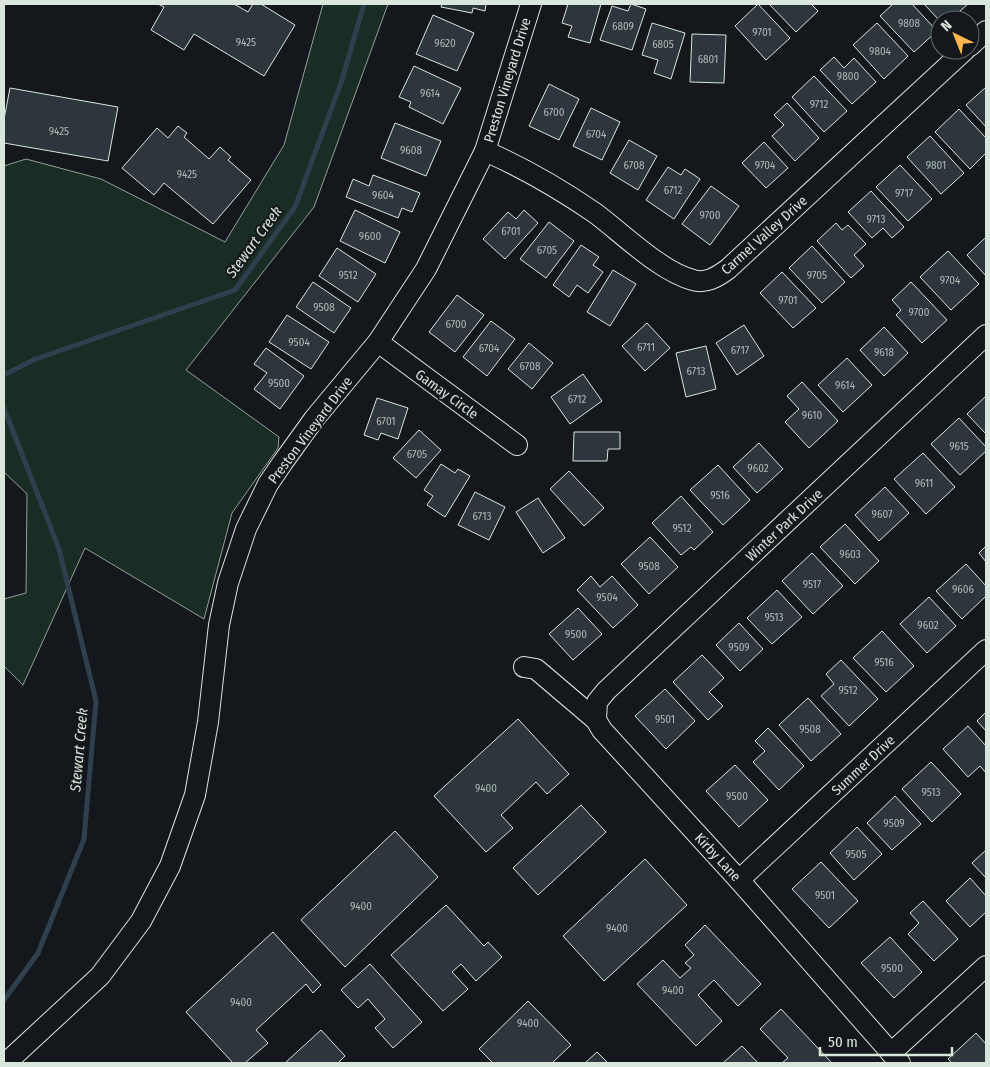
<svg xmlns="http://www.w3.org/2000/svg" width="990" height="1067" font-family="'Fira Sans Condensed',sans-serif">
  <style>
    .green { fill: #1a2d24; stroke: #939e99 }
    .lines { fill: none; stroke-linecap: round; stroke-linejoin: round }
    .stream { stroke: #2f3f4d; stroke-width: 5 }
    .building { fill: #2c363c; stroke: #d8e6dc }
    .minor-casing { stroke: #d8e6dc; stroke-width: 22 }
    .minor { stroke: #14181c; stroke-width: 20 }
    .labels { text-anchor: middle; stroke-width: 4; stroke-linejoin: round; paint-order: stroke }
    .number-label { font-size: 11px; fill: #adbab4 }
    .street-label { font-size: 14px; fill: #d8e6dc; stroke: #14181c }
    .water-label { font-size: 15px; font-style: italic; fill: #d8e6dc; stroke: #14181c }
  </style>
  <rect width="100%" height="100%" fill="#14181c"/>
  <path class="green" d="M323,4h65l-74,203 -128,163 93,67 -1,11 -46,65 -28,106 -119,-71 -62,137 -19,-19v-67l22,-6 1,-99 -23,-22v-306l22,-7 75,20 124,63 59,-97z"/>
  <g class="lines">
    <g class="stream">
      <path d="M4,375l29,-15 202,-70 60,-83 46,-124 23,-79"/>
      <path d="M4,408l55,141 37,152 -12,138 -46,114 -34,47"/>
    </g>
  </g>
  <g class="building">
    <path d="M158,4h76l14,8 5,-8h8l34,21 -31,51 -70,-42 -10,16 -33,-20 13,-23z"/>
    <path d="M442,4h44l-1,7 -12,-3 -1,5 -31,-6z"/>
    <path d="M568,4h33l-11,39 -22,-6 4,-11 -10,-3z"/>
    <path d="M631,4l15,5 -14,41 -32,-10 12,-34 16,5z"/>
    <path d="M758,4l32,34 -24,22 -31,-34z"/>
    <path d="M769,4h42l7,7 -22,21z"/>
    <path d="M893,4h19l25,27 -23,21 -34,-36z"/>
    <path d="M924,4h44l-18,16 -10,1z"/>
    <path d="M433,15l41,18 -17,38 -41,-17z"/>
    <path d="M652,23l33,10 -14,46 -17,-6 4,-13 -16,-5z"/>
    <path d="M877,23l31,33 -24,23 -31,-34z"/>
    <path d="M692,34l34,1 -2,48 -34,-1z"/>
    <path d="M834,57l10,11 10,-10 22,24 -24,22 -32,-34z"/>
    <path d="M414,66l47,22 -18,36 -34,-17 2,-5 -12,-5z"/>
    <path d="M814,76l33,35 -23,21 -32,-35z"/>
    <path d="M549,84l30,15 -20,41 -30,-14z"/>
    <path d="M986,87v40l-20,-22z"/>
    <path d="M10,88l108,19 -10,54 -104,-18v-24z"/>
    <path d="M787,103l32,35 -24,23 -23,-25 12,-11 -10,-10z"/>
    <path d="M591,108l29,14 -18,38 -29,-14z"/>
    <path d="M959,109l27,29v15l-16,16 -35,-37z"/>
    <path d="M395,123l46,18 -15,35 -45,-18z"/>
    <path d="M178,126l9,7 -3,4 25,22 11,-12 11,10 -3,3 23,20 -38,44 -49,-41 -10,12 -32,-27 35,-40 11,10z"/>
    <path d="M930,136l34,37 -23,21 -34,-37z"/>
    <path d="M629,140l28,16 -19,34 -28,-17z"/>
    <path d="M764,142l24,26 -22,20 -24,-25z"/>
    <path d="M900,165l32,34 -24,22 -32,-34z"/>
    <path d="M668,167l13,8 4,-6 15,10 -26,40 -28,-19z"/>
    <path d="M373,175l47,18 -8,19 -10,-4 -4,10 -52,-21 7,-18 16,7z"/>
    <path d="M711,186l28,20 -29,39 -28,-21z"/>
    <path d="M871,191l33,36 -12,11 -9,-10 -11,10 -24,-26z"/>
    <path d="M355,210l45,22 -15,31 -45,-22z"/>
    <path d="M524,210l14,13 -33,36 -22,-20 25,-27 8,7z"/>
    <path d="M549,222l25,19 -28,37 -26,-19z"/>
    <path d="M836,223l6,7 6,-5 18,19 -12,11 10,11 -13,12 -34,-37z"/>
    <path d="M986,237v39l-19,-21z"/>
    <path d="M581,245l18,12 -6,8 10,7 -15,21 -11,-8 -8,12 -16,-12z"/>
    <path d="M812,246l33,36 -23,21 -33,-35z"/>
    <path d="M337,248l39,26 -18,28 -39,-26z"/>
    <path d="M948,251l31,33 -28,26 -31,-33z"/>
    <path d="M613,270l23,14 -26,42 -23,-14z"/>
    <path d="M782,272l34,36 -23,20 -33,-35z"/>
    <path d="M313,282l38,26 -17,25 -38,-26z"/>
    <path d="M911,282l36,38 -25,23 -26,-28 5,-5 -9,-10z"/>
    <path d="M457,295l27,20 -29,37 -26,-20z"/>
    <path d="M287,315l42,27 -18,27 -42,-27z"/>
    <path d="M491,321l24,18 -28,37 -24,-19z"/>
    <path d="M647,323l23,25 -25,23 -23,-25z"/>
    <path d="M744,325l20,31 -27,19 -21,-32z"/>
    <path d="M884,327l24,26 -24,23 -24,-26z"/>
    <path d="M529,343l24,20 -21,26 -24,-20z"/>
    <path d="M706,346l10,43 -30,8 -10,-44z"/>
    <path d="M266,348l38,28 -24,33 -26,-20 13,-16 -13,-9z"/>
    <path d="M847,358l25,27 -29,27 -25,-27z"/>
    <path d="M583,374l19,27 -32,23 -19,-27z"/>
    <path d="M802,382l36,39 -29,27 -24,-26 14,-13 -12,-13z"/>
    <path d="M986,396v38l-19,-20z"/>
    <path d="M377,398l31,10 -10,31 -17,-6 -3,7 -14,-5z"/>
    <path d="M959,418l27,29v4l-26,24 -29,-31z"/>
    <path d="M419,430l22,20 -25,28 -23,-20z"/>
    <path d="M574,432h46v17h-12l-1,12h-34z"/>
    <path d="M759,443l24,26 -26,24 -24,-26z"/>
    <path d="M923,453l32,34 -29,27 -32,-35z"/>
    <path d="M441,464l14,9 3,-4 12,7 -25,41 -18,-12 6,-9 -9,-6z"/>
    <path d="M718,465l32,35 -27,25 -33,-35z"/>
    <path d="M569,471l35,37 -20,18 -34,-37z"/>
    <path d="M885,487l24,26 -30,28 -24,-26z"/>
    <path d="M475,492l30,15 -16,33 -31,-15z"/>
    <path d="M681,496l32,36 -19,18 -3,-3 -10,8 -29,-32z"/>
    <path d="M538,498l27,40 -22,15 -27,-41z"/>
    <path d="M845,524l34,37 -24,23 -35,-37z"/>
    <path d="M650,537l28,30 -29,27 -28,-30z"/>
    <path d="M986,546v16l-7,-9z"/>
    <path d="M812,553l31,33 -30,28 -31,-33z"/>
    <path d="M966,564l20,22v10l-24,23 -26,-28z"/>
    <path d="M591,576l9,11 12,-11 26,29 -25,23 -36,-38z"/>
    <path d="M777,590l25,27 -30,27 -25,-26z"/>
    <path d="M929,597l27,29 -29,27 -27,-29z"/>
    <path d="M578,608l24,26 -29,26 -24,-26z"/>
    <path d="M739,623l24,26 -23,22 -24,-26z"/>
    <path d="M882,631l32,35 -28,26 -33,-34z"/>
    <path d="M702,655l22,23 -15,14 14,14 -15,14 -35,-38z"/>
    <path d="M841,660l37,39 -29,27 -28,-30 13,-12 -8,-10z"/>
    <path d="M665,689l30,32 -29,28 -31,-33z"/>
    <path d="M808,698l33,36 -30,27 -32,-36z"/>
    <path d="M986,712v19l-9,-10z"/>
    <path d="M518,719l51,55 -22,20 -11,-12 -35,33 12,13 -27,24 -52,-56z"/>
    <path d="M968,726l18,20v27l-6,-7 -12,11 -25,-28z"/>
    <path d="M768,728l36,38 -25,24 -26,-28 12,-11 -10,-10z"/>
    <path d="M931,762l30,32 -29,28 -30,-33z"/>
    <path d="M735,765l33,35 -29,27 -33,-36z"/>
    <path d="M895,796l26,28 -29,26 -25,-27z"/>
    <path d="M581,805l25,27 -68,63 -25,-27z"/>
    <path d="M857,827l25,27 -28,26 -24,-27z"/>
    <path d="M395,831l43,46 -93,90 -44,-47z"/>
    <path d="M986,850v28l-14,-15z"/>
    <path d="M645,859l42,46 -83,76 -41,-45z"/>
    <path d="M821,862l37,39 -29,27 -37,-39z"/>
    <path d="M970,878l16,18v16l-16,15 -24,-26z"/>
    <path d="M923,901l35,38 -24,22 -26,-27 11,-11 -9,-10z"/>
    <path d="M446,905l38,41 4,-4 14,15 -26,24 -15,-17 -9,8 16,17 -25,22 -52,-56z"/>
    <path d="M705,925l56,59 -23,22 -24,-26 -16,15 24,26 -26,25 -59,-62 26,-24 17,18 11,-10 -6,-5 9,-8 -9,-10z"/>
    <path d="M273,932l48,53 -8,8 -7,-9 -50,46 12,13 -23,20h-12l-47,-51z"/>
    <path d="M890,937l32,35 -28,26 -33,-35z"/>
    <path d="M370,964l52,58 -29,26 -18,-20 10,-9 -17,-20 -10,9 -17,-18z"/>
    <path d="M528,1001l43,44 -19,18h-59l-14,-14z"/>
    <path d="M781,1009l51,54h-50l6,-5 -28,-29z"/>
    <path d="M321,1030l24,26 -7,7h-53z"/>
    <path d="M976,1033l10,11v19h-34l-4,-4z"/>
    <path d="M742,1046l16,17h-35z"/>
    <path d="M597,1052l11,11h-23z"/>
  </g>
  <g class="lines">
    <g class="minor-casing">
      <g id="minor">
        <path d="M970,46l16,-15"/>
        <path d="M485,151c39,17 75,38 110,62 27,20 66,59 98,67 13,4 24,-3 35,-11l237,-219"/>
        <path d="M378,342l139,103"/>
        <path d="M524,667l12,2 60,51 6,10 137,150 161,183"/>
        <path d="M596,720l1,-18 9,-11 380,-356"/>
        <path d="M739,880l247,-230"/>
        <path d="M891,1053l95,-87"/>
        <path d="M6,1063l94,-87 41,-55 29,-55 25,-71 13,-73 11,-97 9,-42 18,-54 22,-45 15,-22 31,-43 64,-77 48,-73 59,-118 46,-147"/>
      </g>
    </g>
    <use href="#minor" class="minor"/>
  </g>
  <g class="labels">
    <g class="number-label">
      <text x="909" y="27">9808</text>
      <text x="623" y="30">6809</text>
      <text x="762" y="36">9701</text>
      <text x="246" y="46">9425</text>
      <text x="445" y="47">9620</text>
      <text x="663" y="48">6805</text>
      <text x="880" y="55">9804</text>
      <text x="708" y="63">6801</text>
      <text x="848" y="80">9800</text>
      <text x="430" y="97">9614</text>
      <text x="819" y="108">9712</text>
      <text x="554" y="116">6700</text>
      <text x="59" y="135">9425</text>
      <text x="596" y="138">6704</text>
      <text x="411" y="154">9608</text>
      <text x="634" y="169">6708</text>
      <text x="765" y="169">9704</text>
      <text x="936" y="169">9801</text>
      <text x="187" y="178">9425</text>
      <text x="673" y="194">6712</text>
      <text x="904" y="197">9717</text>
      <text x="383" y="199">9604</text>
      <text x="710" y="219">9700</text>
      <text x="876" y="223">9713</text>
      <text x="511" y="235">6701</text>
      <text x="370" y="240">9600</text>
      <text x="547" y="254">6705</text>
      <text x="348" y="279">9512</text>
      <text x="817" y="279">9705</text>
      <text x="950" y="284">9704</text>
      <text x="788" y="304">9701</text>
      <text x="324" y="311">9508</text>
      <text x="919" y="316">9700</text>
      <text x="456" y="328">6700</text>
      <text x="299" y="346">9504</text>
      <text x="646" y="351">6711</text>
      <text x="489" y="352">6704</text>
      <text x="740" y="354">6717</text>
      <text x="884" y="356">9618</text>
      <text x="530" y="370">6708</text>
      <text x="696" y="375">6713</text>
      <text x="279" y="387">9500</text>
      <text x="845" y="389">9614</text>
      <text x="577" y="403">6712</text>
      <text x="812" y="419">9610</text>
      <text x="386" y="425">6701</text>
      <text x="959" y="450">9615</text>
      <text x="417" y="458">6705</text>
      <text x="758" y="472">9602</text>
      <text x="924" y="487">9611</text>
      <text x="720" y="499">9516</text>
      <text x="882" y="518">9607</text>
      <text x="482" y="520">6713</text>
      <text x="682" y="532">9512</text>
      <text x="850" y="558">9603</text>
      <text x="649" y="570">9508</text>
      <text x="812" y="588">9517</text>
      <text x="963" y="593">9606</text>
      <text x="607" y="601">9504</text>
      <text x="774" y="621">9513</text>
      <text x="928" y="629">9602</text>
      <text x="576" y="638">9500</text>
      <text x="739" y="651">9509</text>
      <text x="884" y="666">9516</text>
      <text x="848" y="694">9512</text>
      <text x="665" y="723">9501</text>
      <text x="810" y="733">9508</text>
      <text x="486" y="792">9400</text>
      <text x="931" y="796">9513</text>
      <text x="737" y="800">9500</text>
      <text x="894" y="827">9509</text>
      <text x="856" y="858">9505</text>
      <text x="825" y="899">9501</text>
      <text x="361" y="910">9400</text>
      <text x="617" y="932">9400</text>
      <text x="892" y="972">9500</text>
      <text x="673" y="994">9400</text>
      <text x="241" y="1006">9400</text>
      <text x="528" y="1027">9400</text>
    </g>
    <g class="street-label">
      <text transform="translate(507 80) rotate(-73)" y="5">Preston Vineyard Drive</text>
      <text transform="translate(764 235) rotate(-42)" y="5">Carmel Valley Drive</text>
      <text transform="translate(447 394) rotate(36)" y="5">Gamay Circle</text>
      <text transform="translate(310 430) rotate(-53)" y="5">Preston Vineyard Drive</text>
      <text transform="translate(784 525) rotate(-43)" y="5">Winter Park Drive</text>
      <text transform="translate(863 765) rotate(-43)" y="5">Summer Drive</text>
      <text transform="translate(718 857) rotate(47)" y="5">Kirby Lane</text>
    </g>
    <g class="water-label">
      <text transform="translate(254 242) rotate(-54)" y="5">Stewart Creek</text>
      <text transform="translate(79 750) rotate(-85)" y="5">Stewart Creek</text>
    </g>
  </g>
  <rect width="990" height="1067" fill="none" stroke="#d8e6dc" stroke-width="10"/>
  <g transform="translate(955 35) rotate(317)"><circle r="24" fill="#14181c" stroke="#626a69"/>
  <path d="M0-4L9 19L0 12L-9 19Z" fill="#ffb74d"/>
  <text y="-8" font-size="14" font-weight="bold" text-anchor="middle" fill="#d8e6dc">N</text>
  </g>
  <path d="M820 1047v8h132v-8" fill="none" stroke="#d8e6dc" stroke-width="2.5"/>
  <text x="828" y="1047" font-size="15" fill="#d8e6dc" stroke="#14181c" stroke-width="4" paint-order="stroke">50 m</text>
</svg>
